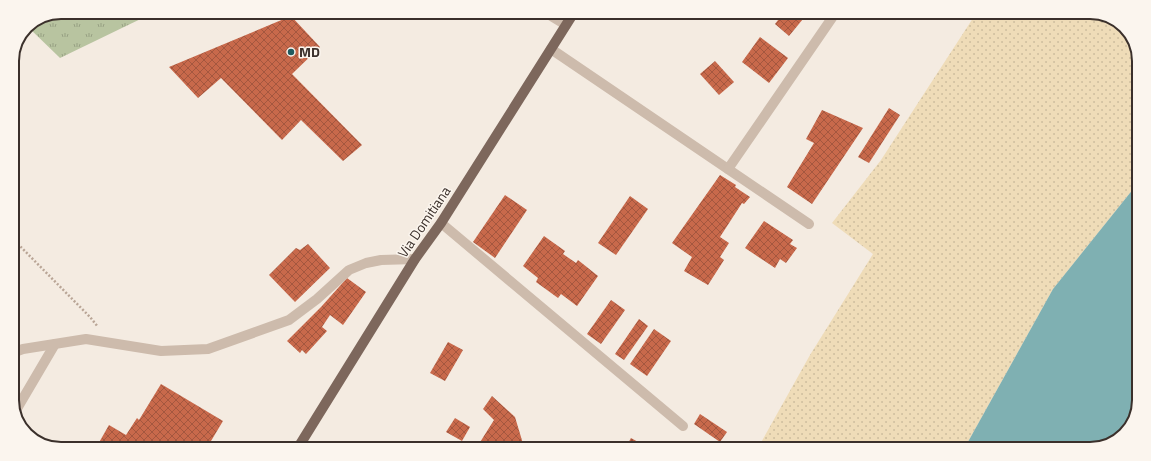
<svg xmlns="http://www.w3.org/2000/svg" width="1151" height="461" font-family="'Titillium Web',sans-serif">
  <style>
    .grass { fill: url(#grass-tufts) }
    .sand { fill: url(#sand-dots) }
    .water { fill: #7fb0b2 }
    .building { fill: url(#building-cross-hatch) }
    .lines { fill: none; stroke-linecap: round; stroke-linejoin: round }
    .path { stroke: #b9a596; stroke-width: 2.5; stroke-dasharray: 2 2; stroke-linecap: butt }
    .service { stroke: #cdbbac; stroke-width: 10 }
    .minor { stroke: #cdbbac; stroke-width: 10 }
    .primary { stroke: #7d675c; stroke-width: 10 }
    .poi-dot { fill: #1f5a5e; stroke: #fbf5ee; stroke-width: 1.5 }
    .labels { text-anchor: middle; stroke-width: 3; stroke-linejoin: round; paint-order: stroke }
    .poi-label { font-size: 14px; font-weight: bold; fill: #3b302b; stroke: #fbf5ee; text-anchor: start }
    .street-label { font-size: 14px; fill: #3b302b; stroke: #fbf5ee }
    .rim { fill: none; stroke: #3b302b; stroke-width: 2 }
  </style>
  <defs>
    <pattern id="grass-tufts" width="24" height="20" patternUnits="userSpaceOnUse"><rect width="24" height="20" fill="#b8c4a0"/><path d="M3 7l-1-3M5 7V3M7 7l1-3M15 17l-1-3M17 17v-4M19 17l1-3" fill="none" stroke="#97a083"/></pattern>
    <pattern id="sand-dots" width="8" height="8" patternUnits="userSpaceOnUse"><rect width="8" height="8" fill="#efdcb8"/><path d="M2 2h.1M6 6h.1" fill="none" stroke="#cebd9e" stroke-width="1.8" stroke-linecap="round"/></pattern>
    <pattern id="building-cross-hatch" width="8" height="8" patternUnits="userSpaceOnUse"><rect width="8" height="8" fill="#c8694b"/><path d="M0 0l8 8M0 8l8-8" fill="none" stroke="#a4573f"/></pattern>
  </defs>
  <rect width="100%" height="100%" fill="#f4ebe1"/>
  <path class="grass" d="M61,12h94l-95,46 -33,-32z"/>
  <path class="sand" d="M975,15l133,1 21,15 10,27 -1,125 -85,106 -89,160 -206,-1 52,-93 63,-101 -41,-31 49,-63z"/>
  <path class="water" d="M1138,183l-3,235 -18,23 -27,8h-126l89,-160z"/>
  <g class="building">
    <path d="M462,13h9l-2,5z"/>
    <path d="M782,15h16l5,4 -14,17 -14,-12z"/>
    <path d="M291,16l29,31 -28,27 70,71 -19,16 -42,-41 -19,20 -61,-62 -23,20 -29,-31z"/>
    <path d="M760,37l28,21 -19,25 -27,-21z"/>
    <path d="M715,61l19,21 -15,13 -19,-21z"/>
    <path d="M889,108l11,7 -31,48 -11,-6z"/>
    <path d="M822,110l41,18 -51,76 -25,-17 27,-44 -8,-4z"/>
    <path d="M720,175l16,10 -1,2 15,10 -6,7 -2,-1 -22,34 9,6 -9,14 4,3 -16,25 -24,-14 8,-14 -20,-14z"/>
    <path d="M505,195l22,15 -32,48 -22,-16z"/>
    <path d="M630,196l18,13 -32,46 -18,-12z"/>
    <path d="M764,221l29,19 -3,4 7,4 -11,15 -6,-4 -5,9 -30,-20z"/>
    <path d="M544,236l21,15 -2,3 13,9 2,-3 20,16 -21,30 -16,-12 -3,4 -22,-16 2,-4 -15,-12z"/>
    <path d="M308,244l22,24 -35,34 -26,-27 27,-27 4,2z"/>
    <path d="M347,278l19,14 -23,33 -13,-10 -8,12 5,4 -21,23 -4,-4 -2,3 -13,-12 34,-34z"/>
    <path d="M611,300l14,10 -24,34 -14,-10z"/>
    <path d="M639,319l9,7 -24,34 -9,-6z"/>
    <path d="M654,329l17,12 -24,35 -17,-12z"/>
    <path d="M448,342l15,8 -18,31 -15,-8z"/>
    <path d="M161,384l62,37 -15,25h-111l12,-21 17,10 11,-17 2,2z"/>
    <path d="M492,396l23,21 9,30h-47l17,-27 -11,-11z"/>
    <path d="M700,414l27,18 -7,10 -26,-18z"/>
    <path d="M455,418l15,9 -8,14 -16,-9z"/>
    <path d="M631,438l16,9h-21z"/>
  </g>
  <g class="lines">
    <path class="path" d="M12,238l78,79 8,10"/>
    <g class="service">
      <path d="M548,14l18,11"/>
      <path d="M441,223l242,203"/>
      <path d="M15,412l40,-68"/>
    </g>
    <g class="minor">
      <path d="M551,49l258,175"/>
      <path d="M728,169l106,-154"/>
      <path d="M12,353l11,-4 63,-10 75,12 47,-2 81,-29 28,-21 32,-29 17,-7 15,-3 34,-1"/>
    </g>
    <path class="primary" d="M299,446l116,-187 26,-36 132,-209"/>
  </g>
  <circle class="poi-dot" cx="291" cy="52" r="4"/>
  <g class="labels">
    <g class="poi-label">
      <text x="299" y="57">MD</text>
    </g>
    <g class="street-label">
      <text transform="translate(424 222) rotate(-56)" y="5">Via Domitiana</text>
    </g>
  </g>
  <path d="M0 0H1151V461H0ZM61 19H1090A42 42 0 0 1 1132 61V400A42 42 0 0 1 1090 442H61A42 42 0 0 1 19 400V61A42 42 0 0 1 61 19Z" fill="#fbf5ee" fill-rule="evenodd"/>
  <path class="rim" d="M61 19H1090A42 42 0 0 1 1132 61V400A42 42 0 0 1 1090 442H61A42 42 0 0 1 19 400V61A42 42 0 0 1 61 19Z"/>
</svg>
